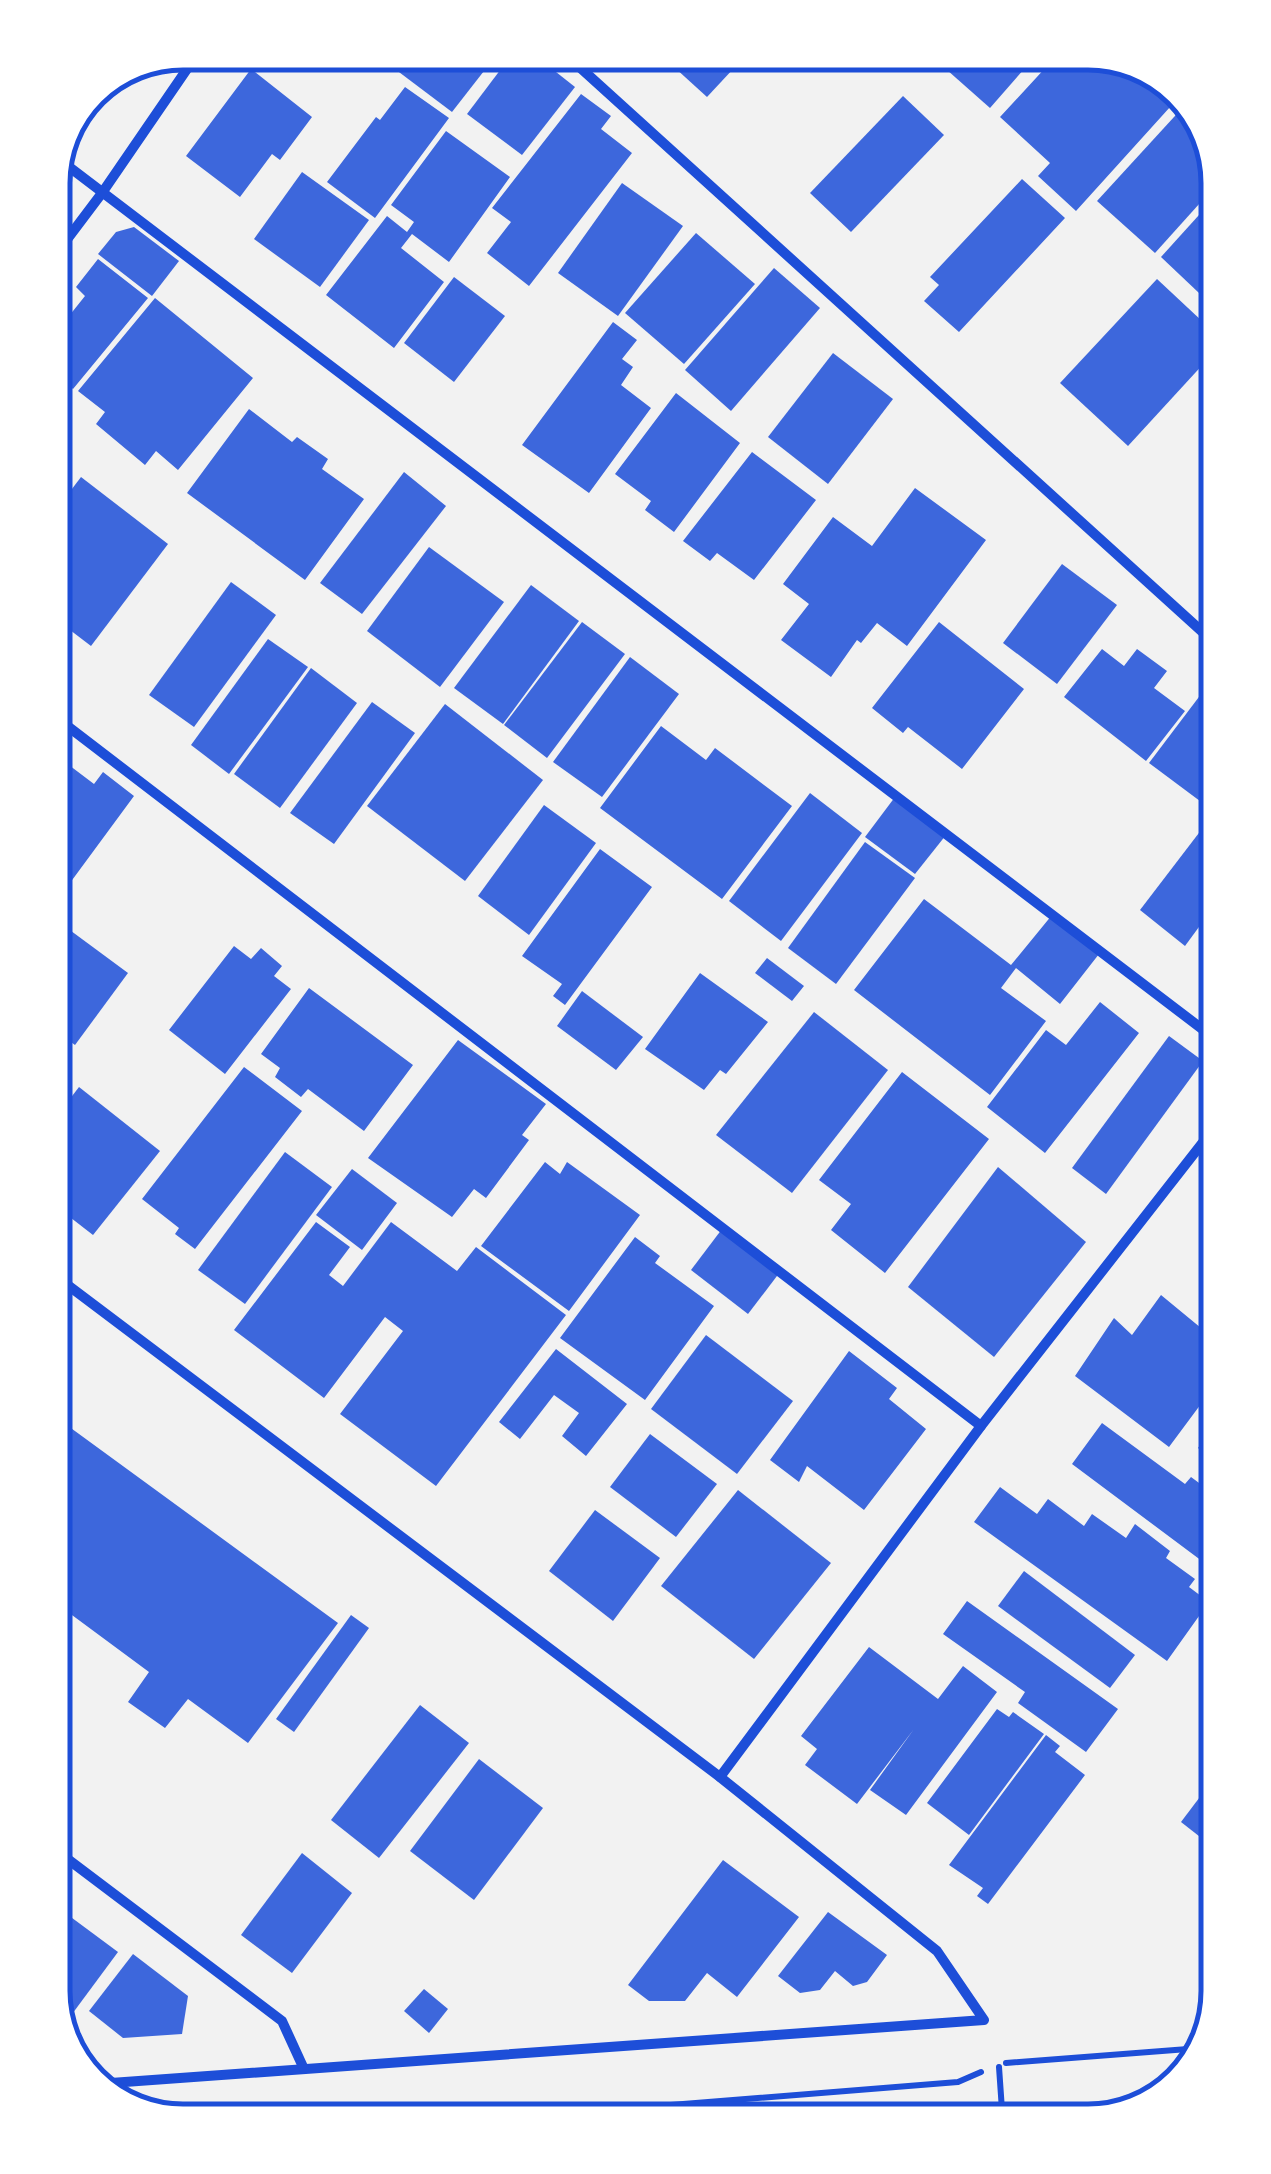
<svg xmlns="http://www.w3.org/2000/svg" width="1271" height="2174" font-family="Lora,serif">
  <style>
    .building { fill: #3d67dc }
    .lines { fill: none; stroke-linecap: round; stroke-linejoin: round }
    .path { stroke: #1d4ed8; stroke-width: 6 }
    .minor { stroke: #1d4ed8; stroke-width: 10 }
    .rim { fill: none; stroke: #1d4ed8; stroke-width: 5 }
  </style>
  <rect width="100%" height="100%" fill="#f2f2f2"/>
  <g class="building">
    <path d="M388,53h110l-46,59 -69,-52z"/>
    <path d="M513,53h19l43,34 -53,68 -55,-41z"/>
    <path d="M687,53h61l-41,44 -33,-30z"/>
    <path d="M946,53h92l-48,55 -52,-46z"/>
    <path d="M1059,53h38l30,10 8,7 3,-3 22,8 20,21 -104,115 -38,-35 12,-13 -50,-46z"/>
    <path d="M251,69l61,48 -32,43 -8,-6 -32,43 -54,-41z"/>
    <path d="M405,87l44,31 -74,100 -48,-36 49,-65 4,3z"/>
    <path d="M581,94l30,22 -10,13 31,24 -103,133 -42,-33 24,-31 -19,-14z"/>
    <path d="M903,96l41,39 -93,97 -41,-39z"/>
    <path d="M1185,105l20,21 13,57 -63,70 -58,-52z"/>
    <path d="M446,131l64,46 -61,85 -37,-28 -11,14 43,34 -50,66 -68,-53 61,-79 20,16 7,-10 -23,-17z"/>
    <path d="M302,172l67,48 -49,67 -66,-48z"/>
    <path d="M1022,179l43,39 -106,114 -35,-31 15,-16 -9,-8z"/>
    <path d="M622,183l61,43 -65,90 -60,-43z"/>
    <path d="M1218,194v117l-57,-54z"/>
    <path d="M134,227l45,34 -27,35 -54,-42 18,-22z"/>
    <path d="M696,233l59,51 -71,80 -59,-51z"/>
    <path d="M98,259l50,39 -75,91 -20,-18v-35l32,-40 -9,-9z"/>
    <path d="M774,268l46,40 -89,103 -46,-41z"/>
    <path d="M454,277l51,39 -51,66 -50,-39z"/>
    <path d="M1157,279l61,57v12l-90,98 -68,-63z"/>
    <path d="M155,298l98,80 -75,92 -22,-19 -11,14 -49,-41 9,-12 -27,-21z"/>
    <path d="M613,322l24,18 -15,19 11,8 -12,18 30,23 -62,85 -67,-48z"/>
    <path d="M833,353l60,46 -65,85 -60,-47z"/>
    <path d="M676,393l64,50 -66,89 -29,-22 6,-9 -36,-27z"/>
    <path d="M249,409l43,33 5,-5 31,22 -6,10 42,30 -59,81 -118,-87z"/>
    <path d="M752,452l64,48 -62,80 -37,-27 -7,8 -27,-20z"/>
    <path d="M404,472l42,34 -84,108 -42,-31z"/>
    <path d="M81,477l87,67 -77,102 -38,-29v-103z"/>
    <path d="M915,488l71,52 -79,106 -30,-23 -16,20 -4,-3 -26,37 -50,-37 28,-36 -26,-20 50,-67 39,29z"/>
    <path d="M429,547l75,55 -64,85 -73,-56z"/>
    <path d="M1062,564l55,41 -60,79 -54,-41z"/>
    <path d="M231,582l45,33 -82,112 -45,-32z"/>
    <path d="M531,585l48,36 -76,103 -49,-36z"/>
    <path d="M582,622l43,32 -78,104 -43,-33z"/>
    <path d="M939,622l85,67 -62,80 -54,-42 -5,6 -31,-25z"/>
    <path d="M268,639l40,28 -79,107 -38,-29z"/>
    <path d="M1102,649l22,17 13,-17 30,22 -13,17 31,23 -39,50 -82,-64z"/>
    <path d="M630,657l49,37 -77,103 -49,-35z"/>
    <path d="M311,668l46,35 -77,105 -46,-34z"/>
    <path d="M1211,681l7,6v114l-6,9 -63,-47z"/>
    <path d="M372,702l43,31 -81,111 -44,-31z"/>
    <path d="M445,704l98,76 -78,101 -98,-75z"/>
    <path d="M661,726l45,34 9,-12 77,58 -70,93 -122,-91z"/>
    <path d="M53,753l41,31 9,-12 31,24 -81,110z"/>
    <path d="M810,793l52,40 -81,108 -52,-40z"/>
    <path d="M895,797l51,38 -31,39 -50,-37z"/>
    <path d="M544,805l52,38 -67,92 -51,-39z"/>
    <path d="M1218,808v93l-33,45 -45,-36z"/>
    <path d="M865,842l50,36 -79,106 -48,-36z"/>
    <path d="M600,849l52,38 -87,118 -12,-9 9,-12 -40,-28z"/>
    <path d="M924,899l87,66 41,-50 47,39 -39,50 -44,-36 -15,20 45,33 -56,74 -136,-105z"/>
    <path d="M63,925l65,48 -53,72 -22,-16v-90z"/>
    <path d="M234,946l17,13 10,-11 21,18 -8,10 17,13 -66,85 -56,-44z"/>
    <path d="M767,958l37,28 -12,15 -37,-28z"/>
    <path d="M700,973l68,49 -42,52 -6,-4 -16,20 -59,-41z"/>
    <path d="M309,988l104,77 -49,66 -56,-42 -7,8 -26,-20 5,-9 -19,-14z"/>
    <path d="M582,991l61,46 -27,33 -59,-44z"/>
    <path d="M1100,1002l39,31 -94,120 -58,-46 59,-77 20,15z"/>
    <path d="M814,1012l74,58 -96,123 -76,-58z"/>
    <path d="M1169,1036l34,25 -97,133 -34,-26z"/>
    <path d="M458,1040l88,64 -24,31 7,5 -43,58 -12,-9 -22,28 -84,-59z"/>
    <path d="M53,1062l19,15 -19,25z"/>
    <path d="M244,1067l58,44 -107,138 -20,-15 4,-6 -37,-29z"/>
    <path d="M902,1072l87,67 -104,134 -54,-43 20,-26 -32,-24z"/>
    <path d="M79,1087l81,64 -67,84 -40,-31v-83z"/>
    <path d="M285,1152l47,35 -87,117 -47,-34z"/>
    <path d="M545,1162l15,12 7,-12 73,53 -71,96 -88,-65z"/>
    <path d="M998,1167l88,75 -92,115 -86,-70z"/>
    <path d="M352,1169l45,34 -35,47 -46,-35z"/>
    <path d="M316,1222l34,25 -21,28 14,11 48,-64 66,49 19,-24 90,68 -130,171 -96,-72 63,-83 -18,-14 -61,81 -90,-68z"/>
    <path d="M722,1229l58,43 -32,42 -57,-44z"/>
    <path d="M635,1237l25,19 -5,7 59,43 -69,94 -85,-62z"/>
    <path d="M1161,1295l57,47v39l-49,66 -94,-71 39,-58 18,17z"/>
    <path d="M706,1335l87,66 -56,73 -86,-65z"/>
    <path d="M556,1349l71,55 -41,52 -24,-20 17,-23 -25,-18 -34,44 -21,-17z"/>
    <path d="M849,1351l48,37 -8,11 37,30 -62,81 -57,-44 -8,16 -29,-22z"/>
    <path d="M53,1415l285,208 -90,120 -60,-44 -23,29 -37,-26 21,-30 -96,-71z"/>
    <path d="M1218,1420v44l-20,-16z"/>
    <path d="M1102,1423l83,61 6,-7 27,20v76l-146,-109z"/>
    <path d="M650,1434l67,50 -41,53 -66,-50z"/>
    <path d="M1000,1487l37,27 11,-15 36,27 8,-12 34,24 9,-14 35,27 -4,7 29,21 -6,8 20,15 -42,59 -193,-139z"/>
    <path d="M738,1490l93,73 -77,96 -93,-73z"/>
    <path d="M595,1510l65,48 -47,63 -64,-50z"/>
    <path d="M1024,1571l111,84 -25,33 -112,-82z"/>
    <path d="M967,1601l151,108 -32,43 -68,-49 7,-11 -82,-58z"/>
    <path d="M351,1615l18,13 -75,104 -18,-13z"/>
    <path d="M869,1647l69,52 25,-33 34,26 -91,123 -36,-25 44,-61 -57,75 -52,-39 12,-16 -16,-13z"/>
    <path d="M420,1705l49,38 -90,115 -48,-38z"/>
    <path d="M997,1709l12,8 4,-5 31,22 -75,101 -42,-32z"/>
    <path d="M1046,1735l14,11 -5,6 30,23 -97,129 -11,-8 6,-8 -34,-23z"/>
    <path d="M479,1759l64,49 -69,92 -64,-49z"/>
    <path d="M1218,1773v78l-37,-29z"/>
    <path d="M302,1853l50,40 -60,80 -51,-38z"/>
    <path d="M723,1860l76,57 -62,80 -30,-24 -22,28h-36l-21,-16z"/>
    <path d="M60,1909l58,43 -57,77 -8,-38v-72z"/>
    <path d="M828,1912l59,43 -20,27 -14,4 -18,-15 -15,19 -20,3 -22,-17z"/>
    <path d="M133,1954l55,42 -6,38 -59,4 -34,-27z"/>
    <path d="M424,1989l24,20 -19,24 -25,-22z"/>
  </g>
  <g class="lines">
    <g class="path">
      <path d="M1006,2063l195,-15"/>
      <path d="M999,2067l3,43"/>
      <path d="M521,2117l437,-35 23,-10"/>
    </g>
    <g class="minor">
      <path d="M564,53l654,593"/>
      <path d="M60,160l1158,881"/>
      <path d="M53,258l49,-65 96,-140"/>
      <path d="M53,715l928,711"/>
      <path d="M53,1274l667,503 217,174 47,69 -887,64"/>
      <path d="M720,1777l261,-351 237,-303"/>
      <path d="M53,1848l229,173 22,48"/>
    </g>
  </g>
  <path d="M0 0H1271V2174H0ZM183 70H1088A113 113 0 0 1 1201 183V1991A113 113 0 0 1 1088 2104H183A113 113 0 0 1 70 1991V183A113 113 0 0 1 183 70Z" fill="#fff" fill-rule="evenodd"/>
  <path class="rim" d="M183 70H1088A113 113 0 0 1 1201 183V1991A113 113 0 0 1 1088 2104H183A113 113 0 0 1 70 1991V183A113 113 0 0 1 183 70Z"/>
</svg>
